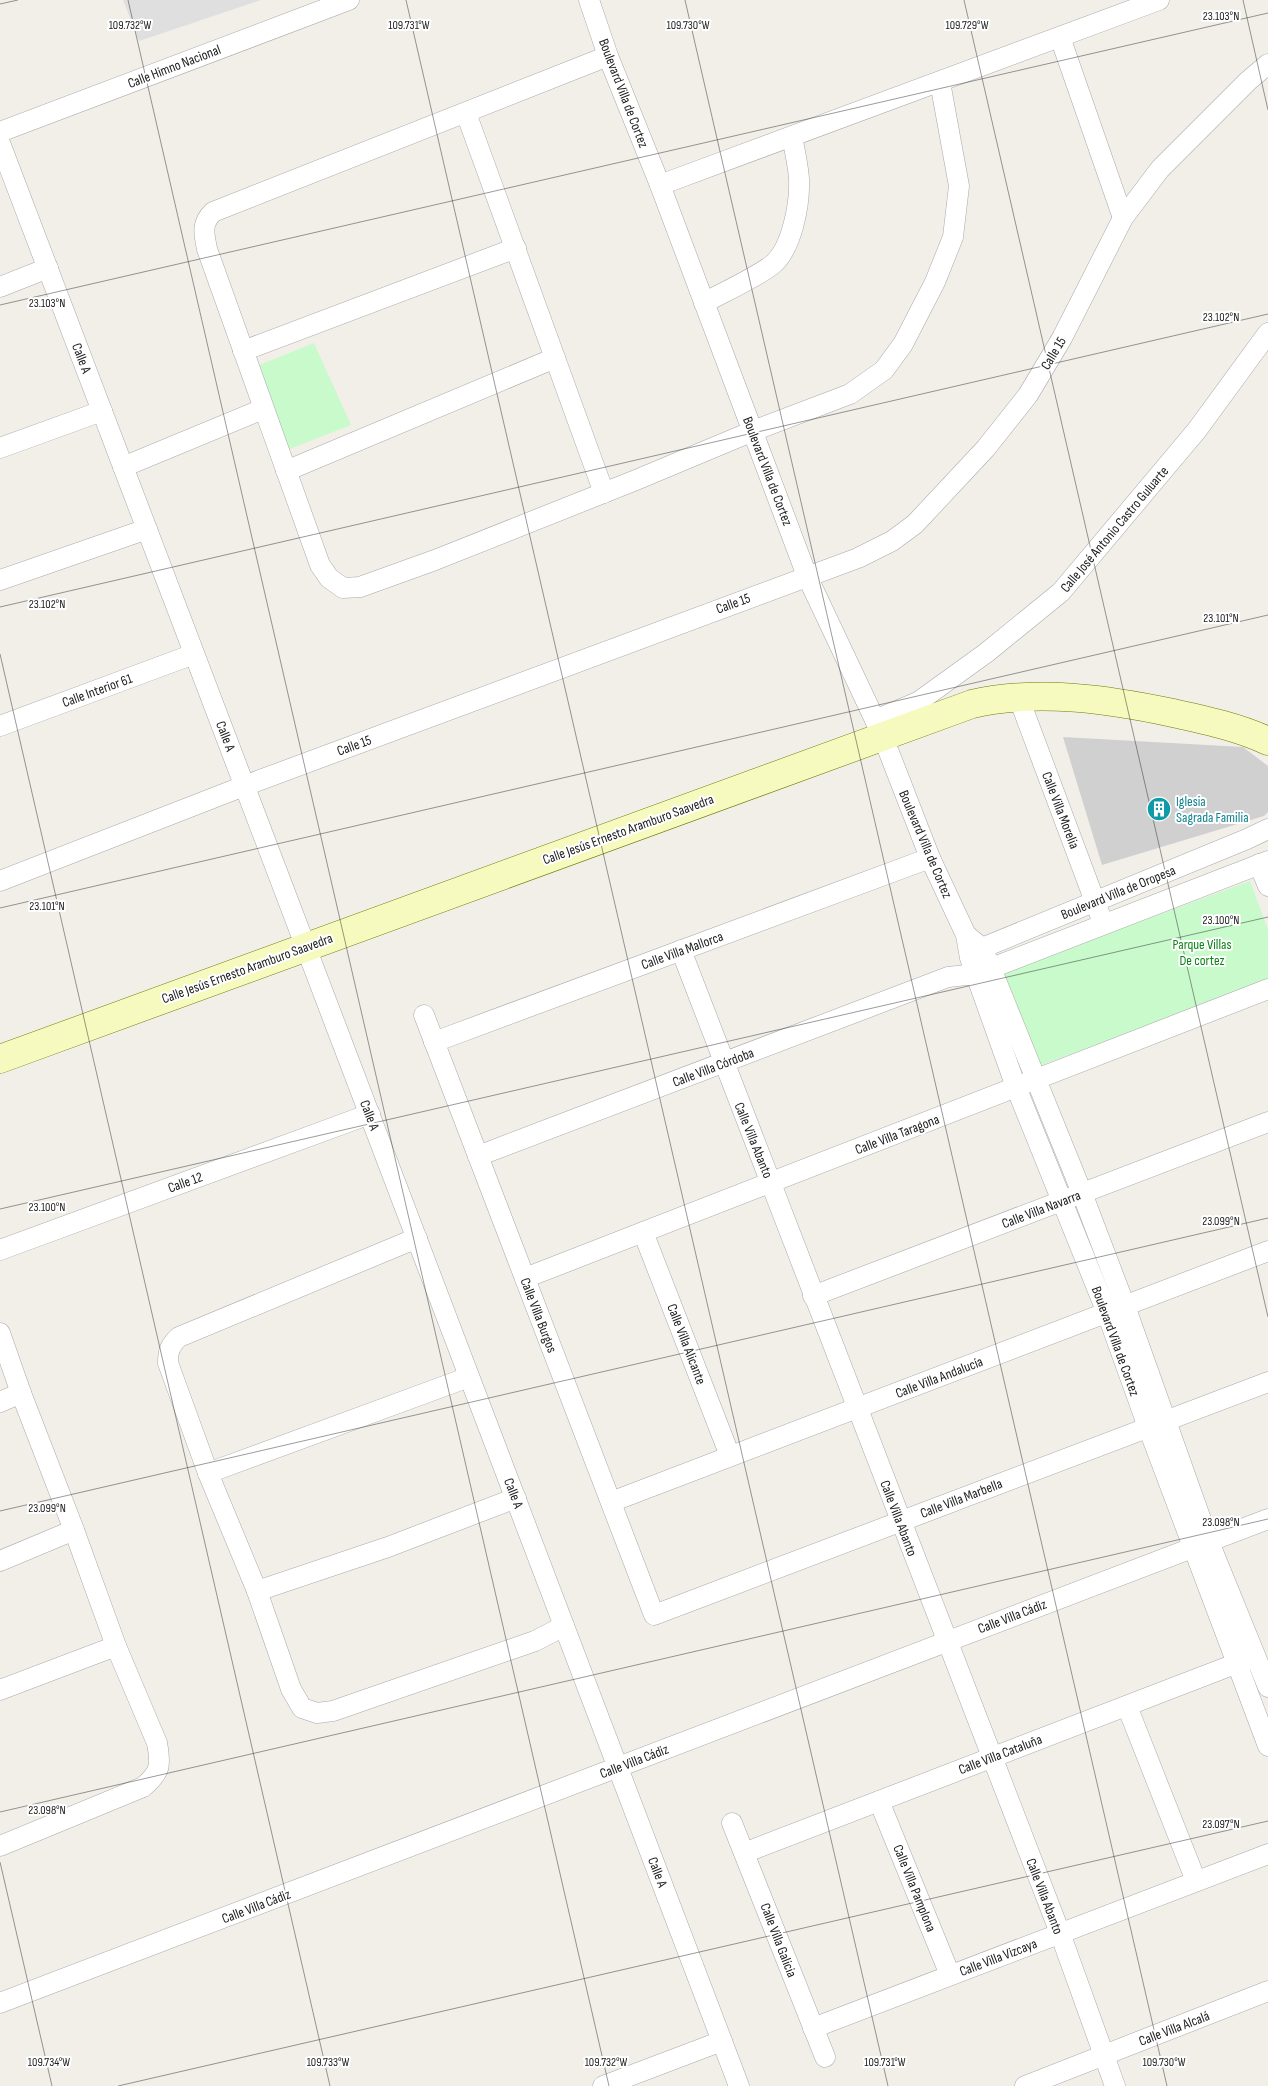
<svg xmlns="http://www.w3.org/2000/svg" width="1268" height="2086" font-family="'Sofia Sans Condensed',sans-serif">
  <style>
    .residential { fill: #e0dfdf }
    .religious { fill: #d0d0d0 }
    .park { fill: #c8facc }
    .lines { fill: none; stroke-linecap: round; stroke-linejoin: round }
    .street-casing { stroke: #a9a9a9; stroke-width: 21 }
    .secondary-casing { stroke: #707d05; stroke-width: 29 }
    .street { stroke: #fff; stroke-width: 20 }
    .secondary { stroke: #f7fabf; stroke-width: 28 }
    .ticks { fill: none; stroke: #222; stroke-width: 1; stroke-opacity: 0.45 }
    .labels { text-anchor: middle; stroke-width: 4; stroke-linejoin: round; paint-order: stroke }
    .street-label { font-size: 14px; fill: #222; stroke: #fff }
    .culture-label { font-size: 14px; fill: #0d838f; stroke: #fff; text-anchor: start }
    .park-label { font-size: 14px; fill: #0c8416; stroke: #fff }
    .ticks-label { font-size: 12px; text-anchor: middle; fill: #222; stroke: #fff; stroke-width: 4; stroke-linejoin: round; paint-order: stroke }
  </style>
  <rect width="100%" height="100%" fill="#f2efe9"/>
  <path class="residential" d="M123,0h138l-122,41z"/>
  <path class="religious" d="M1063,737l180,10 25,19v46l-4,4 -162,49z"/>
  <g class="park">
    <path d="M314,343l37,82 -64,25 -30,-84z"/>
    <path d="M1250,881l18,49v51l-232,86 -35,-94z"/>
  </g>
  <g class="lines">
    <g class="street-casing">
      <g id="street">
        <path d="M589,0l19,56 52,129 147,391 76,161 47,121 36,77 4,23 46,129 91,226 41,114 120,319"/>
        <path d="M1060,37l63,181"/>
        <path d="M608,56l-395,156c-12,12 -9,21 -6,37l113,316 9,13 14,10 17,-1 75,-27 201,-80 117,-49 97,-37 34,-24 19,-26 32,-62 18,-45 6,-51 -19,-104"/>
        <path d="M466,113l138,380"/>
        <path d="M0,132l349,-132"/>
        <path d="M0,143l739,1943"/>
        <path d="M660,185l499,-185"/>
        <path d="M0,287l48,-19"/>
        <path d="M704,303c20,-11 51,-25 68,-38 20,-16 28,-61 27,-86 -1,-14 -4,-28 -7,-42"/>
        <path d="M243,351l273,-103"/>
        <path d="M0,448l102,-37"/>
        <path d="M123,467l140,-58"/>
        <path d="M286,471l269,-113"/>
        <path d="M0,580l147,-51"/>
        <path d="M1018,696l82,219"/>
        <path d="M875,720l43,-18 68,-49 75,-61 136,-162 71,-97"/>
        <path d="M0,726l194,-72"/>
        <path d="M1259,864l9,22"/>
        <path d="M0,881l244,-95 614,-228 34,-17 23,-17 71,-76 42,-53 34,-57 61,-120 37,-49 88,-88 20,-17"/>
        <path d="M966,935l16,13 9,20 91,225 43,113 84,236 59,145"/>
        <path d="M681,950l379,983 55,153"/>
        <path d="M972,956l10,-8 265,-109 21,-10"/>
        <path d="M424,1015l230,600 614,-233"/>
        <path d="M434,1042l496,-184"/>
        <path d="M478,1156l470,-179 28,-3 292,-113"/>
        <path d="M643,1232l87,224"/>
        <path d="M417,1238l-238,99c-9,8 -11,14 -11,26l40,110 49,118 34,98 11,19 15,5 16,-2 202,-70 29,-15"/>
        <path d="M0,1250l370,-136"/>
        <path d="M525,1278l743,-289"/>
        <path d="M813,1296l455,-174"/>
        <path d="M0,1333l21,60 53,137 42,116 41,97c4,22 4,29 -14,44l-143,59"/>
        <path d="M0,1402l21,-9"/>
        <path d="M208,1473l261,-96"/>
        <path d="M611,1502l657,-251"/>
        <path d="M0,1561l74,-31"/>
        <path d="M257,1591l131,-44 128,-49"/>
        <path d="M0,1690l116,-44"/>
        <path d="M1127,1706l69,175"/>
        <path d="M879,1801l71,174"/>
        <path d="M732,1823l93,234"/>
        <path d="M744,1853l504,-194"/>
        <path d="M0,2003l1268,-484"/>
        <path d="M813,2028l455,-174"/>
        <path d="M603,2086l119,-45"/>
        <path d="M1025,2086l243,-95"/>
      </g>
    </g>
    <g class="secondary-casing">
      <path id="secondary" d="M0,1059l972,-355c66,-15 135,-5 201,9 32,7 65,14 95,28"/>
    </g>
    <use href="#street" class="street"/>
    <use href="#secondary" class="secondary"/>
  </g>
  <path class="ticks" d="M128,0l481,2086M406,0l482,2086M685,0l482,2086M964,0l304,1317M1243,0l25,110M0,4l18,-4M0,305l1268,-292M0,607l1268,-293M0,654l330,1432M0,908l1268,-293M0,1209l1268,-292M0,1511l1268,-293M0,1812l1268,-293M0,1862l52,224M118,2086l1150,-265"/>
  <defs>
    <g id="building-disc" transform="scale(1.25)"><circle r="9.5" fill="#0f9aa8" stroke="#fff"/><path d="M-4-6H4V6H1V3H-1V6H-4ZM-2.5-4.3h1.7v1.8h-1.7ZM.8-4.3h1.7v1.8H.8ZM-2.5-1h1.7V.8h-1.7ZM.8-1h1.7V.8H.8Z" fill="#fff"/></g>
  </defs>
  <g fill-rule="evenodd">
    <use href="#building-disc" x="1159" y="809"/>
  </g>
  <g class="labels">
    <g class="street-label">
      <text transform="translate(174 66) rotate(-21)" y="5">Calle Himno Nacional</text>
      <text transform="translate(624 93) rotate(69)" y="5">Boulevard Villa de Cortez</text>
      <text transform="translate(1053 353) rotate(-59)" y="5">Calle 15</text>
      <text transform="translate(82 358) rotate(69)" y="5">Calle A</text>
      <text transform="translate(768 471) rotate(69)" y="5">Boulevard Villa de Cortez</text>
      <text transform="translate(1114 529) rotate(-50)" y="5">Calle José Antonio Castro Guluarte</text>
      <text transform="translate(733 603) rotate(-20)" y="5">Calle 15</text>
      <text transform="translate(97 690) rotate(-20)" y="5">Calle Interior 61</text>
      <text transform="translate(226 736) rotate(69)" y="5">Calle A</text>
      <text transform="translate(354 745) rotate(-20)" y="5">Calle 15</text>
      <text transform="translate(1061 810) rotate(69)" y="5">Calle Villa Morelia</text>
      <text transform="translate(628 829) rotate(-20)" y="5">Calle Jesús Ernesto Aramburo Saavedra</text>
      <text transform="translate(926 844) rotate(67)" y="5">Boulevard Villa de Cortez</text>
      <text transform="translate(1118 892) rotate(-22)" y="5">Boulevard Villa de Oropesa</text>
      <text transform="translate(682 950) rotate(-20)" y="5">Calle Villa Mallorca</text>
      <text transform="translate(247 968) rotate(-20)" y="5">Calle Jesús Ernesto Aramburo Saavedra</text>
      <text transform="translate(713 1067) rotate(-21)" y="5">Calle Villa Córdoba</text>
      <text transform="translate(370 1115) rotate(69)" y="5">Calle A</text>
      <text transform="translate(897 1134) rotate(-21)" y="5">Calle Villa Taragona</text>
      <text transform="translate(754 1140) rotate(68)" y="5">Calle Villa Abanto</text>
      <text transform="translate(185 1182) rotate(-20)" y="5">Calle 12</text>
      <text transform="translate(1041 1209) rotate(-21)" y="5">Calle Villa Navarra</text>
      <text transform="translate(539 1315) rotate(69)" y="5">Calle Villa Burgos</text>
      <text transform="translate(1116 1341) rotate(70)" y="5">Boulevard Villa de Cortez</text>
      <text transform="translate(687 1344) rotate(69)" y="5">Calle Villa Alicante</text>
      <text transform="translate(939 1377) rotate(-21)" y="5">Calle Villa Andalucía</text>
      <text transform="translate(514 1493) rotate(69)" y="5">Calle A</text>
      <text transform="translate(961 1498) rotate(-21)" y="5">Calle Villa Marbella</text>
      <text transform="translate(899 1518) rotate(69)" y="5">Calle Villa Abanto</text>
      <text transform="translate(1012 1616) rotate(-21)" y="5">Calle Villa Cádiz</text>
      <text transform="translate(1000 1754) rotate(-21)" y="5">Calle Villa Cataluña</text>
      <text transform="translate(634 1761) rotate(-21)" y="5">Calle Villa Cádiz</text>
      <text transform="translate(658 1872) rotate(69)" y="5">Calle A</text>
      <text transform="translate(915 1888) rotate(68)" y="5">Calle Villa Pamplona</text>
      <text transform="translate(1045 1896) rotate(69)" y="5">Calle Villa Abanto</text>
      <text transform="translate(256 1906) rotate(-21)" y="5">Calle Villa Cádiz</text>
      <text transform="translate(779 1940) rotate(69)" y="5">Calle Villa Galicia</text>
      <text transform="translate(998 1957) rotate(-21)" y="5">Calle Villa Vizcaya</text>
      <text transform="translate(1174 2028) rotate(-21)" y="5">Calle Villa Alcalá</text>
    </g>
    <g class="culture-label">
      <text x="1176" y="806">Iglesia<tspan x="1176" dy="16">Sagrada Familia</tspan></text>
    </g>
    <g class="park-label">
      <text x="1202" y="949">Parque Villas<tspan x="1202" dy="16">De cortez</tspan></text>
    </g>
  </g>
  <g class="ticks-label">
    <text x="1221" y="20">23.103°N</text>
    <text x="130" y="29">109.732°W</text>
    <text x="409" y="29">109.731°W</text>
    <text x="688" y="29">109.730°W</text>
    <text x="967" y="29">109.729°W</text>
    <text x="47" y="307">23.103°N</text>
    <text x="1221" y="321">23.102°N</text>
    <text x="47" y="608">23.102°N</text>
    <text x="1221" y="622">23.101°N</text>
    <text x="47" y="910">23.101°N</text>
    <text x="1221" y="924">23.100°N</text>
    <text x="47" y="1211">23.100°N</text>
    <text x="1221" y="1225">23.099°N</text>
    <text x="47" y="1512">23.099°N</text>
    <text x="1221" y="1526">23.098°N</text>
    <text x="47" y="1814">23.098°N</text>
    <text x="1221" y="1828">23.097°N</text>
    <text x="49" y="2066">109.734°W</text>
    <text x="328" y="2066">109.733°W</text>
    <text x="606" y="2066">109.732°W</text>
    <text x="885" y="2066">109.731°W</text>
    <text x="1164" y="2066">109.730°W</text>
  </g>
</svg>
